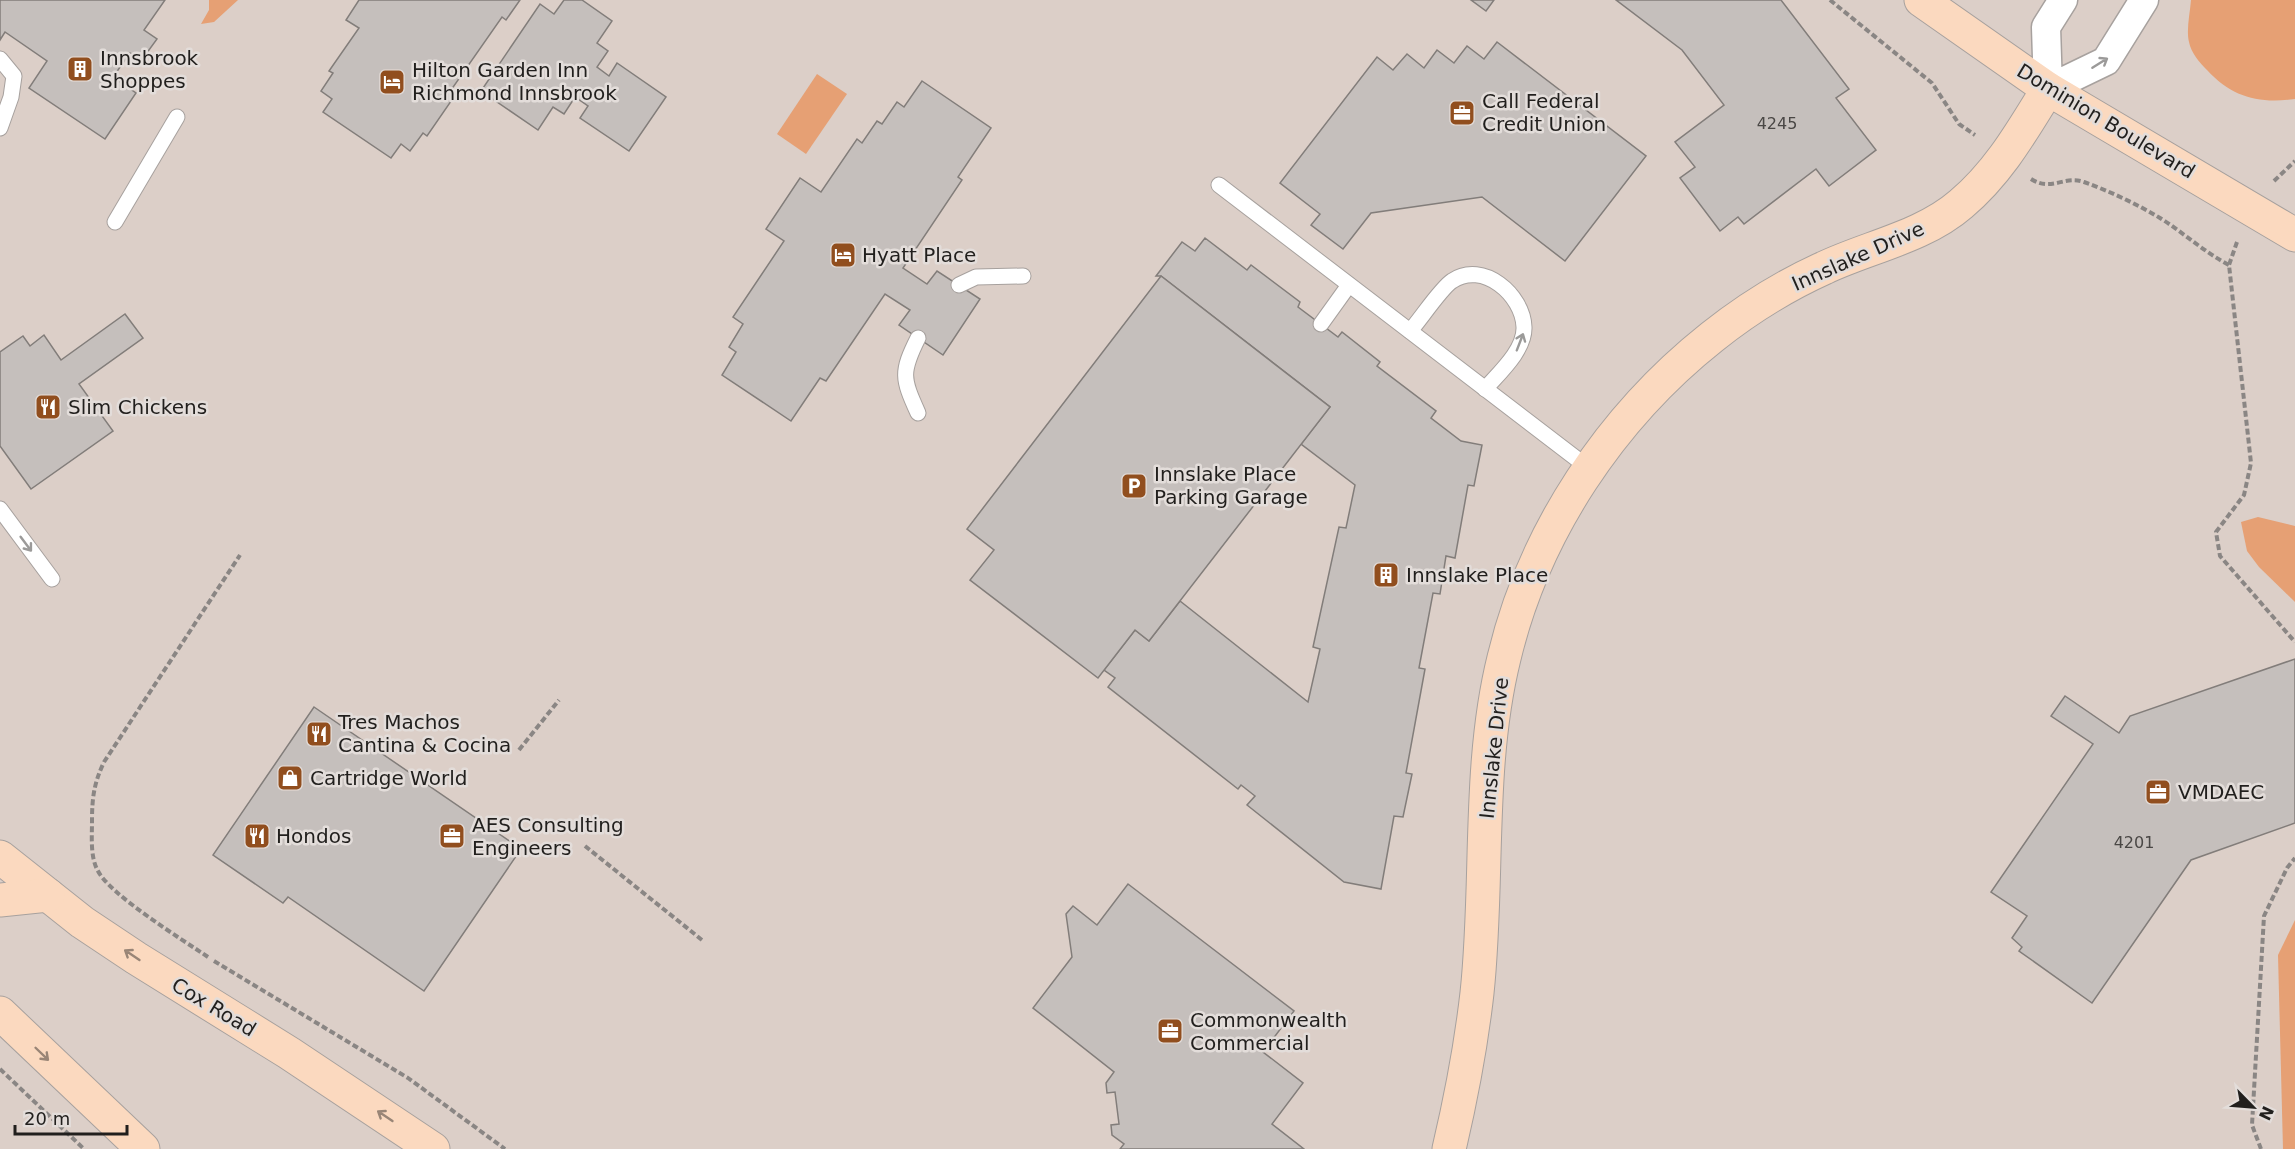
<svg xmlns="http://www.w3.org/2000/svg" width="2295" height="1149" font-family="'DejaVu Sans',sans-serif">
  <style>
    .built { fill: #dccfc8 }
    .water { fill: #e6a074 }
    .building { fill: #c5bfbc; stroke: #827d7a; stroke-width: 1.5 }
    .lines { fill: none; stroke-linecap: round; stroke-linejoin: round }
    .lane-casing { stroke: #a7a19e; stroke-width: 17 }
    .street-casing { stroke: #a7a19e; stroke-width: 31 }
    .secondary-casing { stroke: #a7a19e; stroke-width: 35 }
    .path { stroke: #8a8684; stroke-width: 4; stroke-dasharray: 6 3; stroke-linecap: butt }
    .lane { stroke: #fff; stroke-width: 15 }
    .street { stroke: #fff; stroke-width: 28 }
    .secondary { stroke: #fbd9bf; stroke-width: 33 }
    .oneway { stroke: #9b9a99 }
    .oneway2 { stroke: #998576 }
    .labels { text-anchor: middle; stroke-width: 5; stroke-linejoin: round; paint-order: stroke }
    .number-label { font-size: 16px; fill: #4a4745 }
    .poi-label { font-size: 20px; fill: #211f1d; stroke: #e3ddda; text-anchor: start }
    .street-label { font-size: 20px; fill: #211f1d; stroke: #e3ddda }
  </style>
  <rect width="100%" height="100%" fill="#e3ddda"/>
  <rect class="built" x="0" y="0" width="2295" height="1149"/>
  <g class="water">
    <path d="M209,0h29l-24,22 -13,2 8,-14z"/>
    <path d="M2191,0h104v99c-37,5 -63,-2 -88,-29 -7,-7 -16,-17 -18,-28 -3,-12 1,-29 2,-42z"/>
    <path d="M817,74l30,20 -41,60 -29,-20z"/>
    <path d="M2258,517l37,9v76l-36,-35 -12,-16 -6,-29z"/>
    <path d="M2295,920v229h-12l-5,-194z"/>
  </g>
  <g class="building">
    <path d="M0,0h165l-21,30 13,9 -16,22 -11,-8 -17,24 23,16 -31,46 -76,-51 18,-27 -42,-29 -5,8z"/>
    <path d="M359,0h161l-14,20 -4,-3 -51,73 5,4 -29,42 -4,-3 -13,18 -9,-7 -10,14 -68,-46 9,-13 -11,-8 12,-18 -4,-2 30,-43 -13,-8z"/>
    <path d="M564,0h18l30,21 -15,22 11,8 -11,16 12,9 8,-13 49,34 -37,54 -49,-33 8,-12 -13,-9 -11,17 -11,-7 -15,23 -57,-39 59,-87 14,10z"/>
    <path d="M1471,0h23l-8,11z"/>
    <path d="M1616,0h165l68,89 -13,9 40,52 -47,36 -13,-17 -72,55 -6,-7 -18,14 -40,-53 15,-11 -20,-25 49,-37 -42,-55z"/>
    <path d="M1497,42l149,114 -81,105 -83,-64 -111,16 -28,36 -32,-24 9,-11 -40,-31 97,-126 16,13 14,-16 17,14 13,-18 17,13 13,-17 17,13z"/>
    <path d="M922,81l69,47 -33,49 4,3 -59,88 24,16 10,-13 43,28 -37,56 -44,-30 11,-15 -25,-16 -59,87 -6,-3 -29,43 -69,-46 14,-23 -7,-5 14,-23 -10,-7 51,-76 -18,-12 34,-51 21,14 36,-53 5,4 15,-22 5,3 15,-22 7,5z"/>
    <path d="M1205,238l42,32 4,-5 49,37 -2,5 40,30 4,-5 38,30 -3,4 59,45 -5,7 30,23 21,4 -8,41 -6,-1 -13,73 -9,-2 -6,38 -7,-1 -14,75 6,1 -19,104 6,1 -9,43 -9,-1 -13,73 -37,-7 -97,-77 8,-9 -14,-11 -3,4 -130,-102 7,-9 -11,-8 31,-40 14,11 31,-40 128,101 12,-53 -7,-2 26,-120 7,1 9,-43 -54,-41 29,-37 -169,-131h-5l26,-34 13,9z"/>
    <path d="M1161,276l169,131 -181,234 -14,-11 -37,48 -128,-98 24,-30 -27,-21z"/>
    <path d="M125,314l18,24 -64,46 34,47 -82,58 -31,-43v-94l23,-16 7,10 14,-11 17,25z"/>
    <path d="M2295,659v164l-104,37 -99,143 -73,-52 3,-4 -10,-9 15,-22 -36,-24 102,-148 -42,-28 14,-20 54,37 11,-17z"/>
    <path d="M314,707l207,142 -97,142 -136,-94 -5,6 -70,-48z"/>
    <path d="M1128,884l166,127 -31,41 40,31 -31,41 32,25h-184l4,-5 -12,-9 -1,-10 8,-1 -4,-32 -8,1 -1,-10 8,-11 -81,-64 39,-51 -6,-43 7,-8 24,19z"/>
  </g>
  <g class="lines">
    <g class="lane-casing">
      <g id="lane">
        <path d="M0,59l14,17 -3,21 -11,31"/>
        <path d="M1219,185l371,284"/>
        <path d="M115,222l62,-105"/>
        <path d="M959,285l17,-8 47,-1"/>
        <path d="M1321,324l28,-39"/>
        <path d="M1410,331c10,-11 31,-43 42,-50 31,-21 71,14 72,46 1,23 -25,46 -39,62"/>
        <path d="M918,338c-17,34 -16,40 0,75"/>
        <path d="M0,509l52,70"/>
      </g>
    </g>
    <g class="street-casing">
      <path id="street" d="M2063,0l-17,27 2,62 58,-28 38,-61"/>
    </g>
    <g class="secondary-casing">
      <g id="secondary">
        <path d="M1921,0l127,89 247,146"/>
        <path d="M0,857l82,65 54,36 153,95 144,96"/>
        <path d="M0,900l48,-5"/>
        <path d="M0,1013l143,136"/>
        <path d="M1449,1149c12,-51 22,-103 28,-156 12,-111 0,-226 27,-335 30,-126 107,-241 208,-321 34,-27 72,-51 112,-69 44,-21 99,-31 137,-64 38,-32 61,-73 87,-115"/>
      </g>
    </g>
    <g class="path">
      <path d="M1830,0l102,83 27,41 16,11"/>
      <path d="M2031,179c21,13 33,-4 53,3 25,9 53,22 76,36 24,15 44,34 69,47"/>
      <path d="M2274,181l21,-20"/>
      <path d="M2237,242l-8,23 22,198 -7,32 -28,37 4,24 75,86"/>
      <path d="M519,750l40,-50"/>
      <path d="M585,846l117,94"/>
      <path d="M208,957c-25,-17 -98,-62 -110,-86 -8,-14 -6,-34 -6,-50 0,-23 2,-38 12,-59l136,-207"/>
      <path d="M214,961l194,117 97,71"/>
      <path d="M0,1069l84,80"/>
      <path d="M2261,1149l-9,-24 12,-209 23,-48 8,-10"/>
    </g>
    <use href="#lane" class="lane"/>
    <use href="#street" class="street"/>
    <use href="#secondary" class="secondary"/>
  </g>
  <defs><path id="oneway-shaft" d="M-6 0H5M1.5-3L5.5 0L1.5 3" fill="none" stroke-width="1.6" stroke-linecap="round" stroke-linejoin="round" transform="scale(1.5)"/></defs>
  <g class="oneway">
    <use href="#oneway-shaft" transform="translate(2100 63) rotate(-32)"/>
    <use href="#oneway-shaft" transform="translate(1520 342) rotate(-69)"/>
    <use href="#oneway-shaft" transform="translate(26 544) rotate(53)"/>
  </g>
  <g class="oneway2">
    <use href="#oneway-shaft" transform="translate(132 955) rotate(-146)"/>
    <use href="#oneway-shaft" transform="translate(42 1054) rotate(44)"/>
    <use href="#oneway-shaft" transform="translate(385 1116) rotate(-146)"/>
  </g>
  <defs>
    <g id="building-square" transform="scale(1.35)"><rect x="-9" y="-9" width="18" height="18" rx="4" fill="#914e1e" stroke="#e3ddda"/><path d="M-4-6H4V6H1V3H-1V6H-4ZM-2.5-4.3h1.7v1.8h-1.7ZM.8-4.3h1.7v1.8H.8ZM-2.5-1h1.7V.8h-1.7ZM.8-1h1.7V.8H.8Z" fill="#fff"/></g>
    <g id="hotel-square" transform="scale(1.35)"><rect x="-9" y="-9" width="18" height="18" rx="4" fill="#914e1e" stroke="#e3ddda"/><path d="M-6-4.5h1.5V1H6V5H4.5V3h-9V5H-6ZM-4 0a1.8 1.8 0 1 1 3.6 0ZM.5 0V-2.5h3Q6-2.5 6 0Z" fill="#fff"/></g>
    <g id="office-square" transform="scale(1.35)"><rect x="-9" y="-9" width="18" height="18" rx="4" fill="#914e1e" stroke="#e3ddda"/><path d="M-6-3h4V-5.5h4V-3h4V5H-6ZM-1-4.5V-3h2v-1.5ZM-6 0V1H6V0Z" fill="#fff"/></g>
    <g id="restaurant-square" transform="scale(1.35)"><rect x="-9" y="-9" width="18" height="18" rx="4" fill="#914e1e" stroke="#e3ddda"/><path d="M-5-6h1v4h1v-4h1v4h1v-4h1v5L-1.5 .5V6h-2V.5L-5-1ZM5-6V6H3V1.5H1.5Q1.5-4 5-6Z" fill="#fff"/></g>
    <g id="parking-square" transform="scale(1.35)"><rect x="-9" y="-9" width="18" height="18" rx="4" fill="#914e1e" stroke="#e3ddda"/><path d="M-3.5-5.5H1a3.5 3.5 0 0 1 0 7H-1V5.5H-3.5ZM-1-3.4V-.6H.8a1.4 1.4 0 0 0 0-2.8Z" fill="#fff"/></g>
    <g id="shop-square" transform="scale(1.35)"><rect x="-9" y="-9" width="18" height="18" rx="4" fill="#914e1e" stroke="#e3ddda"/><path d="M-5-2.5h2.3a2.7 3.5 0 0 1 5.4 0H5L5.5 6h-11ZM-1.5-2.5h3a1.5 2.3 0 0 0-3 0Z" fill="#fff"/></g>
  </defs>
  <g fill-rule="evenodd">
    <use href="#building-square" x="80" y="69"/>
    <use href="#hotel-square" x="392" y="82"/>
    <use href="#office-square" x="1462" y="113"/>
    <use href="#hotel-square" x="843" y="255"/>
    <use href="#restaurant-square" x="48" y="407"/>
    <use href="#parking-square" x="1134" y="486"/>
    <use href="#building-square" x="1386" y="575"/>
    <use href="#restaurant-square" x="319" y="734"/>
    <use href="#shop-square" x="290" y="778"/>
    <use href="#office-square" x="2158" y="792"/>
    <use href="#restaurant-square" x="257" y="836"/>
    <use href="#office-square" x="452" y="836"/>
    <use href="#office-square" x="1170" y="1031"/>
  </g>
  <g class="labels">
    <g class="number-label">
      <text x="1777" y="129">4245</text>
      <text x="2134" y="848">4201</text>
    </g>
    <g class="poi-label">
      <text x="100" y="65">Innsbrook<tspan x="100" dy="23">Shoppes</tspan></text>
      <text x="412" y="77">Hilton Garden Inn<tspan x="412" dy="23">Richmond Innsbrook</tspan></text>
      <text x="1482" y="108">Call Federal<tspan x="1482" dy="23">Credit Union</tspan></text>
      <text x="862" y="262">Hyatt Place</text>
      <text x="68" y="414">Slim Chickens</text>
      <text x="1154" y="481">Innslake Place<tspan x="1154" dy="23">Parking Garage</tspan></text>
      <text x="1406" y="582">Innslake Place</text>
      <text x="338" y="729">Tres Machos<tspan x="338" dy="23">Cantina &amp; Cocina</tspan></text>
      <text x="310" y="785">Cartridge World</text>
      <text x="2178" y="799">VMDAEC</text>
      <text x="472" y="832">AES Consulting<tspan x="472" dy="23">Engineers</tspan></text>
      <text x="276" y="843">Hondos</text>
      <text x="1190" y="1027">Commonwealth<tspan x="1190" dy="23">Commercial</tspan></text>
    </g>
    <g class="street-label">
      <text transform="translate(2106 121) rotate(31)" y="7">Dominion Boulevard</text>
      <text transform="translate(1858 256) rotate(-24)" y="7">Innslake Drive</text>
      <text transform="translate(1494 748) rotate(-84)" y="7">Innslake Drive</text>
      <text transform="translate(214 1007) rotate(31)" y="7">Cox Road</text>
    </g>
  </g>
  <g transform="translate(2253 1107) rotate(115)" stroke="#e3ddda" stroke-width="4.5" paint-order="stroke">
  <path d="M0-4.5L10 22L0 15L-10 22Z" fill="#211f1d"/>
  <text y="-9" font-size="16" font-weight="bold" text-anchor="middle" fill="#211f1d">N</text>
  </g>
  <path d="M15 1125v9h112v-9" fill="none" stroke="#211f1d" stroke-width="3"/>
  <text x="24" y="1125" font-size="18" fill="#211f1d" stroke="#e3ddda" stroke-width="4.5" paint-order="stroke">20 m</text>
</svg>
